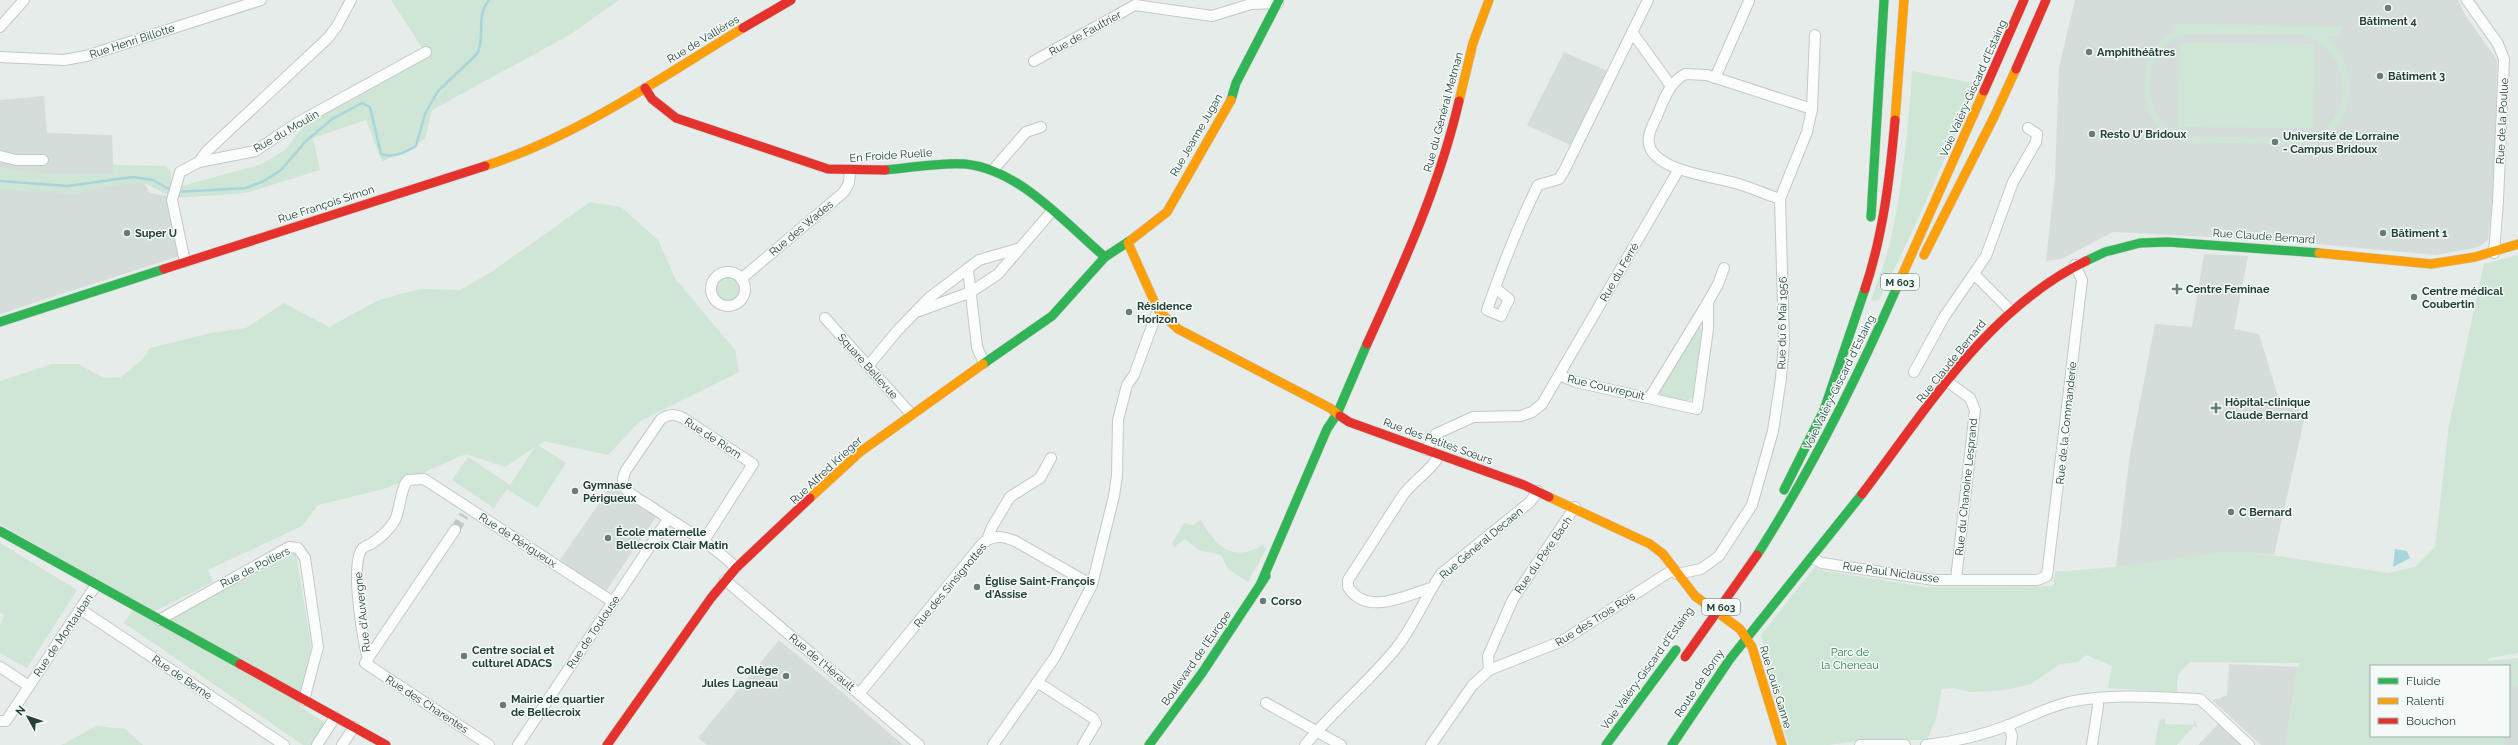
<svg xmlns="http://www.w3.org/2000/svg" width="2518" height="745" font-family="Raleway,sans-serif">
  <style>
    .built { fill: #d4ddd9 }
    .green { fill: #cfe5d5; fill-rule: evenodd }
    .water { fill: #a6d6db }
    .lines { fill: none; stroke-linecap: round; stroke-linejoin: round }
    .stream { stroke: #a6d6db; stroke-width: 2.5 }
    .street-tunnel { stroke: #bfcac6; stroke-width: 10; stroke-dasharray: 10 5; stroke-linecap: butt }
    .street-casing { stroke: #c3c9c6; stroke-width: 12 }
    .fast-casing { stroke: #c2cac6; stroke-width: 10 }
    .slow-casing { stroke: #c2cac6; stroke-width: 10 }
    .jam-casing { stroke: #c2cac6; stroke-width: 10 }
    .street { stroke: #fbfcfc; stroke-width: 10 }
    .fast { stroke: #30b455; stroke-width: 9 }
    .slow { stroke: #ff9f0a; stroke-width: 9 }
    .jam { stroke: #e5322d; stroke-width: 9 }
    .jam-bridge-casing { stroke: #c2cbc8; stroke-width: 10; stroke-linecap: butt }
    .jam-bridge { stroke: #e5322d; stroke-width: 9 }
    .poi-dot { fill: #677d76; stroke: #f5faf8; stroke-width: 1.5 }
    .labels { text-anchor: middle; stroke-width: 3; stroke-linejoin: round; paint-order: stroke }
    .shield { fill: #f5faf8; stroke: #617872; stroke-width: 1 }
    .shield-label { font-size: 10px; font-weight: bold; fill: #224138 }
    .poi-label { font-size: 11px; font-weight: bold; fill: #224138; stroke: #f5faf8; text-anchor: start }
    .street-label { font-size: 11px; fill: #224138; stroke: #f5faf8 }
    .park-label { font-size: 11px; fill: #2a7a46; stroke: #f5faf8 }
  </style>
  <rect width="100%" height="100%" fill="#e6ece9"/>
  <g class="built">
    <path d="M2075,0h383l8,16 31,44 -3,127 -6,52 -9,8 -43,8 -164,-15 -159,-8 -52,27 -15,2 9,-83 4,-111z"/>
    <path d="M1564,52l43,19 -37,74 -43,-20z"/>
    <path d="M44,96l3,37 65,2 2,49 30,-1 6,10 22,4 -2,19 9,40 -179,58v-214z"/>
    <path d="M2204,254l44,2 -14,73 25,5 22,72 25,5 -32,144 -23,-3 -135,15 14,-113 25,-130 37,3z"/>
    <path d="M611,486l45,31 -50,74 -46,-31z"/>
    <path d="M779,640l64,53 60,52h-196l-9,-7z"/>
    <path d="M2229,664l68,3 -11,78h-25l-50,-46h8l8,-4z"/>
    <path d="M2518,686v59h-13v-9h4v-49z"/>
    <path d="M2222,720l27,25h-51z"/>
  </g>
  <g class="green">
    <path d="M391,0h228l-48,34 -139,76 -7,29 -43,23 -16,-42 -53,18 7,32 -74,23 -71,5 -31,-15 -28,2 -39,9 -77,-4v-23c38,8 75,9 113,6v-8l53,1 5,6v11l11,3 80,-22 23,-14 35,-45 103,-56z"/>
    <path d="M2172,24l169,2v10h-16c40,33 31,100 -25,109 -22,-1 -45,-1 -67,-2 -15,0 -31,2 -46,-1 -32,-5 -48,-38 -42,-67 3,-17 10,-35 27,-42zM2188,34l113,1c53,12 55,87 9,101 -15,4 -33,1 -49,1 -23,0 -46,1 -69,-1 -8,-1 -16,-4 -23,-8 -23,-15 -24,-57 -9,-77 8,-10 17,-14 28,-17z"/>
    <path d="M2180,42l134,2 -1,84 -135,-1z"/>
    <path d="M1912,71l66,13 -67,150 -32,66 -8,1c6,-19 14,-38 19,-58 13,-57 18,-114 22,-172z"/>
    <path d="M590,202l31,5 37,33 18,40 59,70 4,22 -99,49 -32,34 -64,-14 -6,4 28,18 -29,45 -30,-19 -13,19 -42,-28 16,-23 42,28 25,-38 -30,20 -39,-13 -79,34 -69,17 -16,21 -94,44 5,12 -66,33 12,9 136,-75 17,103 -13,54 26,17 -13,22h-9l-179,-122 13,-19 -137,-80v-143l52,-17h26l26,14 17,-1 22,-18 7,-11 61,-15 35,-5 38,-25 45,24 50,-27 41,-11 40,1 30,-17z"/>
    <path d="M2518,255v398l-29,5 -1,3 30,-3v28l-9,1v-21h-138v70h134v9h-219l11,-78 3,-4 -110,-1 -12,13 -1,17 -69,-4 4,-22 -26,-11 -8,7 -18,2 -29,20 -26,6 -34,2 -18,-4 -11,1 -6,29 -9,22 -56,-1 -43,6h-39l-17,-54 -11,-56 54,-68 10,4 100,16 128,-1 2,-14 61,-5 111,-16 24,1 137,21 27,-6 20,-20 14,-122 35,-161z"/>
    <circle cx="728" cy="289" r="12"/>
    <path d="M1699,328l5,2 -6,60 -6,8 -8,4 -25,-8 1,-4 35,-60z"/>
    <path d="M1201,520c14,25 32,44 61,25l4,4 -18,33 -20,-13 -7,-14 -22,-5 -14,-11 -11,8 -2,-4 12,-20 9,2z"/>
    <path d="M0,543l77,47 -50,78 -27,-15v-29l4,-8 -4,-4z"/>
    <path d="M2165,717v7l28,1 2,-5 2,6v2l-3,-2 -17,19h-22l4,-24z"/>
    <path d="M97,726l28,3 18,16h-82z"/>
  </g>
  <path class="water" d="M2395,549l12,2 3,7 -17,9z"/>
  <g class="lines">
    <g class="stream">
      <path d="M0,181l67,5 66,-9 20,3 19,11"/>
      <path d="M176,192l70,-4 18,-7 17,-11 25,-29 26,-22 30,-16 8,4 11,47c12,5 24,-2 35,-8l9,-32 13,-23 39,-37c9,-17 -2,-37 12,-54"/>
    </g>
    <path class="street-tunnel" d="M455,530l9,-15"/>
    <g class="street-casing">
      <g id="street">
        <path d="M2467,0l31,44 6,15 -6,142 -4,52"/>
        <path d="M0,27l24,-27"/>
        <path d="M1632,32l39,54"/>
        <path d="M0,57l64,3 22,-4 175,-56"/>
        <path d="M1034,61l101,-56 77,11 39,-12 27,-1"/>
        <path d="M1715,78l34,-77"/>
        <path d="M0,156l16,4h27"/>
        <path d="M199,162l7,-10 122,-114 9,-12 14,-26"/>
        <path d="M993,170l33,-38 15,-5"/>
        <path d="M1780,199c-15,-5 -30,-12 -45,-16 -23,-7 -71,-11 -84,-33 -6,-12 1,-24 6,-34 7,-17 12,-33 28,-42l22,1 105,34"/>
        <path d="M185,262l-13,-62 8,-28 19,-10 56,-11 42,-28 129,-71"/>
        <path d="M968,269l9,78 7,16"/>
        <circle cx="728" cy="289" r="17"/>
        <path d="M1975,275l36,36"/>
        <path d="M741,279l103,-87 5,-9 1,-12"/>
        <path d="M1495,288l14,11 -8,17 -14,-6c15,-43 31,-85 51,-125l21,-6 5,-8 84,-171"/>
        <path d="M919,311l52,-19 27,-18 54,-63"/>
        <path d="M825,318l86,96"/>
        <path d="M868,366l30,-36 31,-32 50,-38 38,-11"/>
        <path d="M1914,372l30,-55 42,-61 27,-74 23,-40 1,-8 -9,-6"/>
        <path d="M1559,375l17,7 121,27 11,-80v-27l10,-18 6,-16"/>
        <path d="M1948,382l22,16 5,12 -19,169"/>
        <path d="M1650,397l58,-95"/>
        <path d="M1426,450l10,-16 37,-17 48,-1 11,-4 10,-8 137,-235"/>
        <path d="M455,530l-90,133 124,82"/>
        <path d="M987,540c11,-5 17,-3 28,1l77,44"/>
        <path d="M703,542l50,-78 -70,-46c-9,-4 -14,-4 -22,1l-35,51c-3,6 -5,12 -1,18 6,8 19,14 28,20 27,19 60,36 83,60"/>
        <path d="M1812,558l10,5 112,17h103l10,-4 35,-296 -7,-15"/>
        <path d="M1677,574l24,-5 18,-13 33,-51 21,-74 8,-53 3,-36 -4,-143 27,-67 5,-23 3,-74"/>
        <path d="M725,580l194,165"/>
        <path d="M1431,588c-25,7 -64,29 -83,-1v-7l55,-85c10,-14 31,-27 36,-40"/>
        <path d="M80,609l204,136"/>
        <path d="M159,620l130,-73 9,1 7,10 13,89 -14,53"/>
        <path d="M368,659c-5,-19 -19,-98 -5,-111 2,-2 6,-3 8,-4 9,-6 19,-15 24,-24 5,-10 6,-34 13,-40l16,-1 189,123"/>
        <path d="M0,667l29,19"/>
        <path d="M1489,670l-1,-14 25,-57 62,-92"/>
        <path d="M1037,682l56,36 3,5 -13,22"/>
        <path d="M859,694l123,-150 5,-4 5,-13 18,-30 30,-19 11,-20"/>
        <path d="M1266,703l75,42"/>
        <path d="M0,721h6l90,-136"/>
        <path d="M2008,725l4,11 -1,9"/>
        <path d="M317,745l18,-28"/>
        <path d="M342,745l12,-18"/>
        <path d="M518,745l150,-226"/>
        <path d="M993,745l62,-88 37,-72 22,-89 3,-20 1,-56 9,-35 7,-10 24,-65"/>
        <path d="M1305,745c29,-35 64,-63 92,-98 18,-23 28,-50 44,-73l89,-72 8,-11"/>
        <path d="M1431,745l41,-59 17,-16 73,-29 112,-72"/>
        <path d="M1860,745h45"/>
        <path d="M1926,745c27,-3 57,-10 83,-20 20,-8 39,-18 60,-23 42,-9 88,-5 131,-3l49,46"/>
        <path d="M2092,745l6,-39 -1,-8"/>
      </g>
    </g>
    <g class="fast-casing">
      <g id="fast">
        <path d="M1231,100l5,-17 43,-83"/>
        <path d="M885,170c25,-2 56,-8 80,-6 54,5 100,59 140,93"/>
        <path d="M1871,217l13,-217"/>
        <path d="M2086,261l19,-9 35,-9 28,-1 151,11"/>
        <path d="M0,322l164,-53"/>
        <path d="M983,364l69,-48 53,-59 26,-17"/>
        <path d="M1784,490l40,-80 41,-121"/>
        <path d="M0,531l240,133"/>
        <path d="M1757,555c55,-86 99,-174 140,-268"/>
        <path d="M1261,583l66,-154 10,-15 30,-70"/>
        <path d="M1149,745l53,-72 64,-97"/>
        <path d="M1606,745l70,-95"/>
        <path d="M1672,745l58,-86 132,-165"/>
      </g>
    </g>
    <g class="slow-casing">
      <g id="slow">
        <path d="M1459,101l14,-58 16,-43"/>
        <path d="M1895,120l9,-120"/>
        <path d="M485,166c93,-30 175,-88 258,-138"/>
        <path d="M1131,240l36,-28 64,-112"/>
        <path d="M1128,243l30,67 20,19 152,79 10,8"/>
        <path d="M2319,253l112,11 44,-7 43,-13"/>
        <path d="M1924,255l70,-138 22,-48"/>
        <path d="M1897,287l87,-196"/>
        <path d="M1549,497l101,47 13,10 32,42 45,33 12,18 30,98"/>
        <path d="M810,498l50,-46 123,-88"/>
      </g>
    </g>
    <g class="jam-casing">
      <g id="jam">
        <path d="M743,28l48,-28"/>
        <path d="M2016,69l30,-69"/>
        <path d="M645,88l7,11 24,19 152,51 57,1"/>
        <path d="M1984,91l40,-91"/>
        <path d="M164,269l321,-103"/>
        <path d="M1865,289c18,-54 25,-112 30,-169"/>
        <path d="M1367,344c36,-79 72,-157 92,-243"/>
        <path d="M1340,416l9,6 175,63 25,12"/>
        <path d="M1862,494c65,-85 125,-185 224,-233"/>
        <path d="M240,664l146,81"/>
        <path d="M607,745l104,-147 25,-30 74,-70"/>
      </g>
    </g>
    <use href="#street" class="street"/>
    <use href="#fast" class="fast"/>
    <use href="#slow" class="slow"/>
    <use href="#jam" class="jam"/>
    <g class="jam-bridge-casing">
      <path id="jam-bridge" d="M1685,657l72,-102"/>
    </g>
    <use href="#jam-bridge" class="jam-bridge"/>
  </g>
  <g class="poi-dot">
    <circle cx="2388" cy="8" r="4"/>
    <circle cx="2089" cy="52" r="4"/>
    <circle cx="2380" cy="76" r="4"/>
    <circle cx="2092" cy="134" r="4"/>
    <circle cx="2275" cy="142" r="4"/>
    <circle cx="127" cy="233" r="4"/>
    <circle cx="2383" cy="233" r="4"/>
    <path d="M2175 283h4v4h4v4h-4v4h-4v-4h-4v-4h4z"/>
    <circle cx="2414" cy="297" r="4"/>
    <circle cx="1129" cy="312" r="4"/>
    <path d="M2214 402h4v4h4v4h-4v4h-4v-4h-4v-4h4z"/>
    <circle cx="575" cy="491" r="4"/>
    <circle cx="2231" cy="512" r="4"/>
    <circle cx="608" cy="538" r="4"/>
    <circle cx="977" cy="587" r="4"/>
    <circle cx="1263" cy="601" r="4"/>
    <circle cx="464" cy="656" r="4"/>
    <circle cx="786" cy="676" r="4"/>
    <circle cx="503" cy="705" r="4"/>
  </g>
  <g class="labels">
    <g class="shield">
      <rect x="1881" y="274" width="38" height="16" rx="3"/>
      <rect x="1702" y="599" width="38" height="16" rx="3"/>
    </g>
    <g class="shield-label">
      <text x="1900" y="286">M 603</text>
      <text x="1721" y="611">M 603</text>
    </g>
    <g class="poi-label">
      <text x="2388" y="25" text-anchor="middle">Bâtiment 4</text>
      <text x="2097" y="56">Amphithéâtres</text>
      <text x="2388" y="80">Bâtiment 3</text>
      <text x="2100" y="138">Resto U’ Bridoux</text>
      <text x="2283" y="140">Université de Lorraine<tspan x="2283" dy="13">- Campus Bridoux</tspan></text>
      <text x="135" y="237">Super U</text>
      <text x="2391" y="237">Bâtiment 1</text>
      <text x="2186" y="293">Centre Feminae</text>
      <text x="2422" y="295">Centre médical<tspan x="2422" dy="13">Coubertin</tspan></text>
      <text x="1137" y="310">Résidence<tspan x="1137" dy="13">Horizon</tspan></text>
      <text x="2225" y="406">Hôpital-clinique<tspan x="2225" dy="13">Claude Bernard</tspan></text>
      <text x="583" y="489">Gymnase<tspan x="583" dy="13">Périgueux</tspan></text>
      <text x="2239" y="516">C Bernard</text>
      <text x="616" y="536">École maternelle<tspan x="616" dy="13">Bellecroix Clair Matin</tspan></text>
      <text x="985" y="585">Église Saint-François<tspan x="985" dy="13">d'Assise</tspan></text>
      <text x="1271" y="605">Corso</text>
      <text x="472" y="654">Centre social et<tspan x="472" dy="13">culturel ADACS</tspan></text>
      <text x="778" y="674" text-anchor="end">Collège<tspan x="778" dy="13">Jules Lagneau</tspan></text>
      <text x="511" y="703">Mairie de quartier<tspan x="511" dy="13">de Bellecroix</tspan></text>
    </g>
    <g class="street-label">
      <text transform="translate(1085 33) rotate(-29)" y="4">Rue de Faultrier</text>
      <text transform="translate(703 39) rotate(-31)" y="4">Rue de Vallières</text>
      <text transform="translate(132 41) rotate(-18)" y="4">Rue Henri Billotte</text>
      <text transform="translate(1973 88) rotate(-66)" y="4">Voie Valéry-Giscard d'Estaing</text>
      <text transform="translate(1443 112) rotate(-75)" y="4">Rue du Général Metman</text>
      <text transform="translate(2502 121) rotate(-87)" y="4">Rue de la Poulue</text>
      <text transform="translate(286 131) rotate(-30)" y="4">Rue du Moulin</text>
      <text transform="translate(1196 135) rotate(-60)" y="4">Rue Jeanne Jugan</text>
      <text transform="translate(891 155) rotate(-4)" y="4">En Froide Ruelle</text>
      <text transform="translate(326 204) rotate(-18)" y="4">Rue François Simon</text>
      <text transform="translate(801 228) rotate(-40)" y="4">Rue des Wades</text>
      <text transform="translate(2264 236) rotate(4)" y="4">Rue Claude Bernard</text>
      <text transform="translate(1619 272) rotate(-60)" y="4">Rue du Ferré</text>
      <text transform="translate(1782 323) rotate(-89)" y="4">Rue du 6 Mai 1956</text>
      <text transform="translate(1951 361) rotate(-51)" y="4">Rue Claude Bernard</text>
      <text transform="translate(868 366) rotate(48)" y="4">Square Bellevue</text>
      <text transform="translate(1839 382) rotate(-64)" y="4">Voie Valéry-Giscard d'Estaing</text>
      <text transform="translate(1606 387) rotate(13)" y="4">Rue Couvrepuit</text>
      <text transform="translate(2066 423) rotate(-84)" y="4">Rue de la Commanderie</text>
      <text transform="translate(713 438) rotate(33)" y="4">Rue de Riom</text>
      <text transform="translate(1438 441) rotate(20)" y="4">Rue des Petites Sœurs</text>
      <text transform="translate(826 470) rotate(-43)" y="4">Rue Alfred Krieger</text>
      <text transform="translate(1966 487) rotate(-84)" y="4">Rue du Chanoine Lesprand</text>
      <text transform="translate(518 540) rotate(33)" y="4">Rue de Périgueux</text>
      <text transform="translate(1481 543) rotate(-40)" y="4">Rue Général Decaen</text>
      <text transform="translate(1543 555) rotate(-55)" y="4">Rue du Père Bach</text>
      <text transform="translate(255 567) rotate(-27)" y="4">Rue de Poitiers</text>
      <text transform="translate(1891 572) rotate(8)" y="4">Rue Paul Niclausse</text>
      <text transform="translate(950 585) rotate(-50)" y="4">Rue des Sinsignottes</text>
      <text transform="translate(362 612) rotate(-96)" y="4">Rue d'Auvergne</text>
      <text transform="translate(1595 619) rotate(-32)" y="4">Rue des Trois Rois</text>
      <text transform="translate(593 632) rotate(-56)" y="4">Rue de Toulouse</text>
      <text transform="translate(63 635) rotate(-56)" y="4">Rue de Montauban</text>
      <text transform="translate(1196 658) rotate(-55)" y="4">Boulevard de l'Europe</text>
      <text transform="translate(822 662) rotate(40)" y="4">Rue de l'Hérault</text>
      <text transform="translate(1647 668) rotate(-54)" y="4">Voie Valéry-Giscard d'Estaing</text>
      <text transform="translate(182 677) rotate(34)" y="4">Rue de Berne</text>
      <text transform="translate(1699 683) rotate(-56)" y="4">Route de Borny</text>
      <text transform="translate(1776 687) rotate(73)" y="4">Rue Louis Ganne</text>
      <text transform="translate(427 704) rotate(33)" y="4">Rue des Charentes</text>
    </g>
    <g class="park-label">
      <text x="1850" y="656">Parc de<tspan x="1850" dy="13">la Cheneau</tspan></text>
    </g>
  </g>
  <rect x="2370" y="665" width="140" height="72" fill="#f5faf8" stroke="#a1b0ab"/>
  <rect x="2378" y="678" width="20" height="6" fill="#30b455" stroke="#a1b0ab"/>
  <text x="2406" y="685" font-size="12" fill="#224138">Fluide</text>
  <rect x="2378" y="698" width="20" height="6" fill="#ff9f0a" stroke="#a1b0ab"/>
  <text x="2406" y="705" font-size="12" fill="#224138">Ralenti</text>
  <rect x="2378" y="718" width="20" height="6" fill="#e5322d" stroke="#a1b0ab"/>
  <text x="2406" y="725" font-size="12" fill="#224138">Bouchon</text>
  <g transform="translate(28 717) rotate(310)" stroke="#f5faf8" stroke-width="3" paint-order="stroke">
  <path d="M0-3L7 15L0 10L-7 15Z" fill="#224138"/>
  <text y="-6" font-size="11" font-weight="bold" text-anchor="middle" fill="#224138">N</text>
  </g>
</svg>
